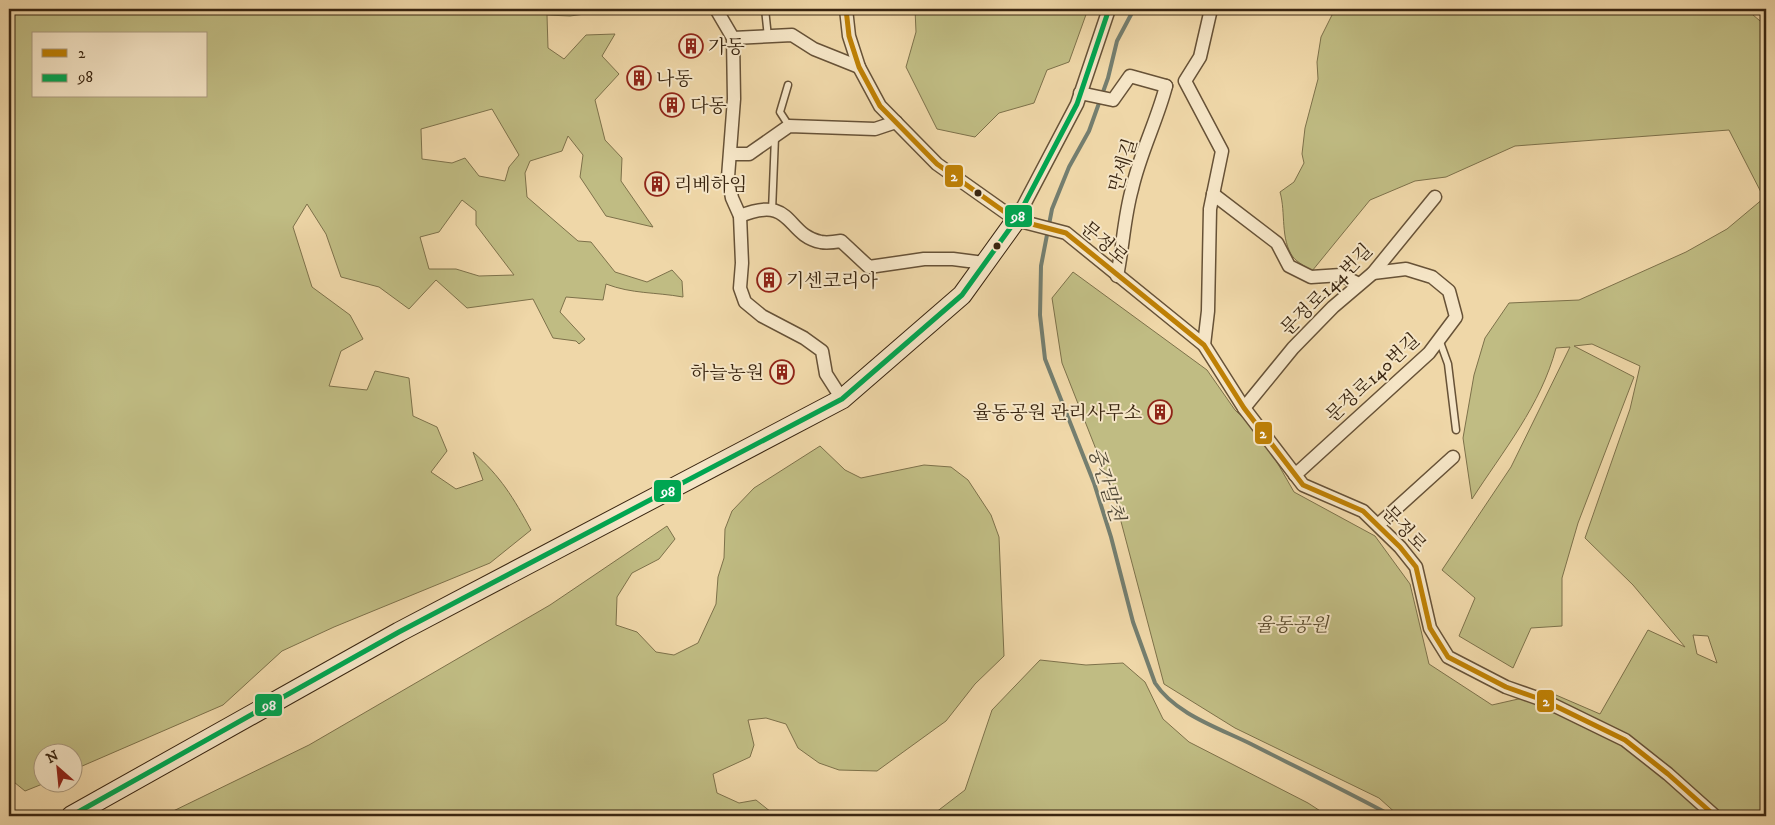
<svg xmlns="http://www.w3.org/2000/svg" width="1775" height="825" font-family="'IM FELL DW Pica','Noto Serif KR',serif">
  <style>
    .green { fill: #c0bc83; stroke: #7d714a; fill-rule: evenodd }
    .lines { fill: none; stroke-linecap: round; stroke-linejoin: round }
    .stream { stroke: #747e6f; stroke-width: 4 }
    .lane-casing { stroke: #675237; stroke-width: 9 }
    .street-casing { stroke: #675237; stroke-width: 15 }
    .secondary-casing { stroke: #3a2611; stroke-width: 21 }
    .lane { stroke: #f5e5c6; stroke-width: 6 }
    .street { stroke: #f5e5c6; stroke-width: 12 }
    .secondary { stroke: #f5e5c6; stroke-width: 19 }
    .bus-1-casing { stroke: #f5e5c6; stroke-width: 9 }
    .bus-2-casing { stroke: #f5e5c6; stroke-width: 9 }
    .bus-1 { stroke: #be8005; stroke-width: 5 }
    .bus-2 { stroke: #00a651; stroke-width: 5 }
    .bus-dot { fill: #3a2611; stroke: #f5e5c6; stroke-width: 2 }
    .labels { text-anchor: middle; stroke-width: 4; stroke-linejoin: round; paint-order: stroke }
    .poi-label { font-size: 19px; fill: #3a2611; stroke: #f5e5c6; text-anchor: start }
    .street-label { font-size: 19px; fill: #3a2611; stroke: #f5e5c6 }
    .park-label { font-size: 19px; font-style: italic; fill: #5c4c2e; stroke: #f5e5c6 }
    .water-label { font-size: 20px; font-style: italic; fill: #524a38; stroke: #f5e5c6 }
    .line-badge { stroke: #f5e5c6; stroke-width: 2 }
    .badge-label { font-size: 14px; text-anchor: middle; font-weight: bold; fill: #fff }
  </style>
  <rect width="100%" height="100%" fill="#efd7a8"/>
  <filter id="stains"><feTurbulence type="fractalNoise" baseFrequency=".004" numOctaves="4"/><feColorMatrix values="0 0 0 0 .2 0 0 0 0 .09 0 0 0 0 .02 0 0 0 .5 -.17"/></filter>
  <radialGradient id="worn" r=".72"><stop offset=".6" stop-color="#630" stop-opacity="0"/><stop offset="1" stop-color="#630" stop-opacity=".3"/></radialGradient>
  <g class="green">
    <path d="M9,9h578l-2,5 -15,2 -23,-1 1,33 16,11 22,-24 29,-1 -13,22 17,18 -24,26 10,40 17,18 -1,23 32,46 -47,-11 -26,-39 3,-22 -15,-19 -6,15 -32,10 -5,12 2,24 51,44 13,1 24,30 32,10 25,-12 10,11 1,16c-28,-5 -51,-3 -77,-13l-3,16 -37,-3 -6,15 25,27 -6,5 -3,-3 -23,-3 -20,-39 -66,9 -31,-28 -27,29 -30,-22 -38,-10 -15,-43 -19,-30 -14,23 19,60 38,28 13,24 -22,12 -12,35 38,4 8,-19 34,7 4,38 24,11 10,24 -16,21 25,17 27,-9 -10,-28c28,25 40,45 58,78l-41,33 -156,64 -52,24 -59,54 -150,65 -1,-18h-30v30l3,1 -20,8 -16,-13zM34,34h172v62h-172zM492,109l27,46 -10,12 -4,14 -26,-5 -14,-18 -13,5 -30,-4 -1,-30zM462,200l14,11v14l38,50 -35,1 -23,-7h-27l-9,-32 19,-5z"/>
    <path d="M915,9h173l-19,53 -22,8 -13,33 -35,10 -24,24 -38,-8 -31,-62 10,-35z"/>
    <path d="M1335,9h411l20,17v790h-367l-20,-18 -144,-70 -71,-44 -50,-189 -52,-132 -10,-65 21,-26 134,98 28,40 27,26 32,56 81,44 35,48 19,80 63,41 57,-13 51,22 48,-84 37,17 -52,-62 -48,-47 45,-129 10,-43 -48,-22 -18,2 60,31 -56,146 -16,55v48l-31,2 -18,40 -54,-32 16,-38 -33,-28 69,-103 59,-120 -14,1c-15,57 -53,103 -84,151l-9,-61 11,-63 11,-37 24,-35 70,-3 107,-48 41,-23 37,-31 -35,-68 -214,16 -69,31 -31,4 -45,19 -58,71c-6,-4 -15,-9 -19,-14 -13,-18 -7,-44 -13,-65l14,-10 10,-19 -2,-9 3,-26 13,-49 -1,-17 4,-25zM1693,635l15,1 9,27 -20,-9z"/>
    <path d="M820,446l25,24 16,8 63,-13 27,2 17,13 23,35 8,22 5,119 -29,28 -29,37 -69,50 -38,-1 -20,-7 -21,-15 -12,-24 -20,-6 -18,2 6,25 -4,12 -37,17 4,19 22,10 17,-3 15,12 12,4h-620l146,-71 241,-140 117,-79 8,13 -16,20 -27,14 -15,24 -1,28 21,7 19,20 18,3 24,-12 18,-39 2,-27 6,-19 1,-29 7,-18 22,-23z"/>
    <path d="M1040,660l46,5 37,-2 22,19 18,37 26,23 119,61 20,13h-397l34,-26 27,-80z"/>
  </g>
  <g class="lines">
    <path class="stream" d="M1134,9l-17,32 -9,37 -19,53 -20,36 -17,42 -11,57 -1,49 5,44 49,124 17,54 22,85 22,61c20,31 64,45 96,61 47,24 95,47 141,72"/>
    <g class="lane-casing">
      <g id="lane">
        <path d="M765,9l3,28"/>
        <path d="M788,85l-8,27 9,14"/>
        <path d="M772,211l3,-74"/>
        <path d="M1439,339l9,25 8,66"/>
      </g>
    </g>
    <g class="street-casing">
      <g id="street">
        <path d="M716,9l17,29 1,61 -6,78 4,21 8,18 2,47 -2,25 5,14 17,14 42,22 18,13 4,23 16,25"/>
        <path d="M846,9l3,27 10,31 21,39 57,58 79,56 50,13 138,112 40,63 59,77 60,26 37,36 16,20 14,61 18,29 58,30 37,13 82,40 43,34 47,42"/>
        <path d="M733,38l59,-3 22,14 45,18"/>
        <path d="M1080,93l33,7 17,-24 36,10"/>
        <path d="M731,154h18l40,-28 86,3 21,-7"/>
        <path d="M1213,194l64,49 12,23 22,11 30,-2 18,9"/>
        <path d="M740,216c54,-22 45,19 81,26 6,1 14,0 20,-1l28,26 55,-8h29l31,4"/>
        <path d="M1016,220l61,-116 32,-95"/>
        <path d="M1117,276c6,-29 7,-59 15,-87 8,-36 25,-68 34,-103"/>
        <path d="M1204,345l4,-34 2,-102 12,-58 -37,-70 15,-24 11,-48"/>
        <path d="M1244,408l49,-60 40,-41 40,-34 62,-76"/>
        <path d="M1295,475l134,-122 27,-36 -7,-26 -17,-14 -26,-8 -33,4"/>
        <path d="M1379,524l74,-67"/>
      </g>
    </g>
    <g class="secondary-casing">
      <path id="secondary" d="M71,816l328,-184 443,-233 120,-104 54,-75"/>
    </g>
    <use href="#lane" class="lane"/>
    <use href="#street" class="street"/>
    <use href="#secondary" class="secondary"/>
    <g class="bus-1-casing">
      <path id="bus-1" d="M846,9l3,27 10,31 21,39 57,58 79,56 50,13 138,112 40,63 59,77 60,26 37,36 16,20 14,61 18,29 58,30 37,13 82,40 43,34 47,42"/>
    </g>
    <g class="bus-2-casing">
      <path id="bus-2" d="M71,816l328,-184 443,-233 120,-104 54,-75 61,-116 32,-95"/>
    </g>
    <use href="#bus-1" class="bus-1"/>
    <use href="#bus-2" class="bus-2"/>
  </g>
  <defs>
    <g id="building-ring" transform="scale(1.25)"><circle r="9.5" fill="#f5e5c6" stroke="#8f2418" stroke-width="1.5"/><path d="M-4-6H4V6H1V3H-1V6H-4ZM-2.5-4.3h1.7v1.8h-1.7ZM.8-4.3h1.7v1.8H.8ZM-2.5-1h1.7V.8h-1.7ZM.8-1h1.7V.8H.8Z" fill="#8f2418"/></g>
  </defs>
  <g fill-rule="evenodd">
    <use href="#building-ring" x="691" y="46"/>
    <use href="#building-ring" x="639" y="78"/>
    <use href="#building-ring" x="672" y="105"/>
    <use href="#building-ring" x="657" y="184"/>
    <use href="#building-ring" x="769" y="280"/>
    <use href="#building-ring" x="782" y="372"/>
    <use href="#building-ring" x="1160" y="412"/>
  </g>
  <g class="bus-dot">
    <circle cx="978" cy="193" r="4.5"/>
    <circle cx="997" cy="246" r="4.5"/>
  </g>
  <g class="labels">
    <g class="poi-label">
      <text x="708" y="53">가동</text>
      <text x="656" y="85">나동</text>
      <text x="690" y="112">다동</text>
      <text x="674" y="191">리베하임</text>
      <text x="786" y="287">기센코리아</text>
      <text x="764" y="379" text-anchor="end">하늘농원</text>
      <text x="1142" y="419" text-anchor="end">율동공원 관리사무소</text>
    </g>
    <g class="street-label">
      <text transform="translate(1122 165) rotate(-73)" y="7">만세길</text>
      <text transform="translate(1105 242) rotate(40)" y="7">문정로</text>
      <text transform="translate(1326 289) rotate(-45)" y="7">문정로144번길</text>
      <text transform="translate(1372 377) rotate(-43)" y="7">문정로140번길</text>
      <text transform="translate(1405 528) rotate(47)" y="7">문정로</text>
    </g>
    <g class="park-label">
      <text x="1292" y="631">율동공원</text>
    </g>
    <g class="water-label">
      <text transform="translate(1107 484) rotate(72)" y="7">중간말천</text>
    </g>
  </g>
  <g class="line-badge">
    <rect x="944" y="164" width="20" height="24" rx="5" fill="#be8005"/>
    <rect x="1004" y="204" width="29" height="24" rx="5" fill="#00a651"/>
    <rect x="1254" y="421" width="19" height="24" rx="5" fill="#be8005"/>
    <rect x="653" y="479" width="29" height="24" rx="5" fill="#00a651"/>
    <rect x="1536" y="689" width="19" height="24" rx="5" fill="#be8005"/>
    <rect x="254" y="693" width="29" height="24" rx="5" fill="#00a651"/>
  </g>
  <g class="badge-label">
    <text x="954" y="181">2</text>
    <text x="1018" y="221">98</text>
    <text x="1263" y="438">2</text>
    <text x="668" y="496">98</text>
    <text x="1546" y="706">2</text>
    <text x="269" y="710">98</text>
  </g>
  <rect width="1775" height="825" fill="none" stroke="#efd7a8" stroke-width="30"/>
  <rect x="10" y="10" width="1755" height="805" fill="none" stroke="#3a2611" stroke-width="2.5"/>
  <rect x="15" y="15" width="1745" height="795" fill="none" stroke="#3a2611"/>
  <rect x="32" y="32" width="175" height="65" fill="#f5e5c6" stroke="#aa997e"/>
  <rect x="42" y="49" width="25" height="8" fill="#be8005" stroke="#aa997e"/>
  <text x="78" y="58" font-size="15" fill="#3a2611">2</text>
  <rect x="42" y="74" width="25" height="8" fill="#00a651" stroke="#aa997e"/>
  <text x="78" y="82" font-size="15" fill="#3a2611">98</text>
  <g transform="translate(58 768) rotate(333)"><circle r="24" fill="#f5e5c6" stroke="#aa997e"/>
  <path d="M0-4L9 19L0 12L-9 19Z" fill="#8f2418"/>
  <text y="-8" font-size="14" font-weight="bold" text-anchor="middle" fill="#3a2611">N</text>
  </g>
  <rect width="100%" height="100%" filter="url(#stains)"/>
  <rect width="100%" height="100%" fill="url(#worn)"/>
</svg>
